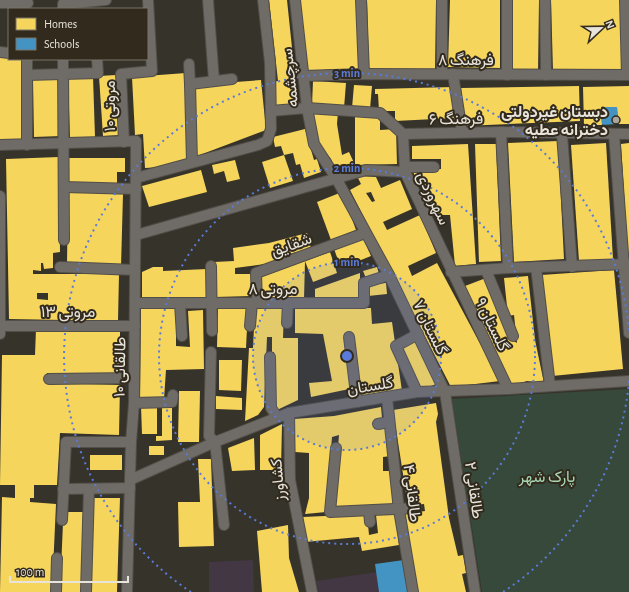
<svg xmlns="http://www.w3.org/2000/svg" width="629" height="592" font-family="'Alegreya Sans',Vazirmatn,sans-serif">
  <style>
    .education { fill: #423743 }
    .green { fill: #37493a }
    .homes { fill: #f6d55c; fill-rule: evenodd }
    .schools { fill: #4393c3 }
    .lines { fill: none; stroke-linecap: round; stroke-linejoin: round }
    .minor-casing { stroke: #524e48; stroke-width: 12 }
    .minor { stroke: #6f6b67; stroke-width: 10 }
    .ring { fill: none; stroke: #5a7bd9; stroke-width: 2; stroke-dasharray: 2 4 }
    .poi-dot { fill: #aaa69d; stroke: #312a1d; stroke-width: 1.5 }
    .labels { text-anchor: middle; stroke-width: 4; stroke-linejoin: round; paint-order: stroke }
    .street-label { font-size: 16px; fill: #e8e4db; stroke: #312a1d }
    .poi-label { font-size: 16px; font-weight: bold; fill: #e8e4db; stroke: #312a1d; text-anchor: end }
    .park-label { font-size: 16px; fill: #a9d8b3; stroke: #312a1d }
    .centre { fill: #5a7bd9; stroke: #312a1d; stroke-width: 2 }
    .ring-label { font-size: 12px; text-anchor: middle; font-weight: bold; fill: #5a7bd9; stroke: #312a1d; stroke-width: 4; stroke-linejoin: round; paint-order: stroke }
  </style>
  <rect width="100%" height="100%" fill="#36332b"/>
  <g class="education">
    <path d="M253,560l1,32h-45v-30z"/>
    <path d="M377,572l2,20h-60l-3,-11z"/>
  </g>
  <path class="green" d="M629,389v203h-147l-30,-193z"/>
  <g class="homes">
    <path d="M269,0h18l11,105 -23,1 -2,-24 5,-1z"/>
    <path d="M300,0h57l2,70 -22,1v-2l-31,2z"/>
    <path d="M367,0h69l-1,70h-66z"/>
    <path d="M450,0h50v68l-52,-1z"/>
    <path d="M513,0h26l-1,73h-25z"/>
    <path d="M551,0h70l2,70 -70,1z"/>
    <path d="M0,57h9v2h16l-2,82 -23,-1z"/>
    <path d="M186,73l2,29h-3l3,57 -26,8 -17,1 -2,-34 -8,1 -3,-58z"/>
    <path d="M116,75l4,60 -17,1 -4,-60z"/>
    <path d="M68,77h25l2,60 -25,1z"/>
    <path d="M60,78l1,58 -27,1 -1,-58z"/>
    <path d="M261,80l5,50 -69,26 -2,-71z"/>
    <path d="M313,81l33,2 -2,25 -32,-3z"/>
    <path d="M354,85l18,1 -2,23 -18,-1z"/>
    <path d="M579,86l1,35 -116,5 -3,-38z"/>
    <path d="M629,86v38h-11l-1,-17h-16l1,18h-18l-1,-38z"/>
    <path d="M453,87l2,31 -60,3v-10h-16l-1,-17h-3v-5z"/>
    <path d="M313,110l25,2 -1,12 5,31 7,-3 6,13 -19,7 -5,-13 -14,-17 -4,-19z"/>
    <path d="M355,115h25v15l16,-1 1,35 -42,1z"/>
    <path d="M305,129l9,31 3,-1 4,13 -17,6 -4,-14 -4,1 -3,-12 -9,2 -3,-9 -6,1 -2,-10z"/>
    <path d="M558,141l6,118 -50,3 -6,-119z"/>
    <path d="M606,143l7,116 -34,2 -8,-116z"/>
    <path d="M629,143v113h-1l-7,-112z"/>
    <path d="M468,144l8,120 -21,2 -5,-51h-15l-23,-45 29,-1v-10h-29v-13z"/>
    <path d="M475,144h21l5,117 -22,1z"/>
    <path d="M284,155l9,26 -23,7 -8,-26z"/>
    <path d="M59,157l1,95 -7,1v15l-9,1 -1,-6h-2v8l-8,-1v4h86l-1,47 -109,-2 -3,-160zM37,293h11v7l-11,-1z"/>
    <path d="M68,158h57v14h-8v11h-49z"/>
    <path d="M235,160l5,19 -13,3 -3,-11 -10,3 -2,-9z"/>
    <path d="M201,170l6,22 -58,15 -7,-21z"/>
    <path d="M357,176l19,1 5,11 19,-8 12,29 -29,13 4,8 33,-15 16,38 -28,13 4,10 25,-13 63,118 -49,6 -101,-197 11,-6zM371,192l4,9 -3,1 -6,-9z"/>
    <path d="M68,192l55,2 -2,73 -54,-2z"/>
    <path d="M342,192l14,38 -25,10 -14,-38z"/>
    <path d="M307,233l4,15 -25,7 -14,8 -37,5v6h17v22l-37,1 -1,-35 20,-1 -1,-13 36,-5z"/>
    <path d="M363,238l8,18 -30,12 -7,-19z"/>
    <path d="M330,252l7,21 -24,9 -8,-21z"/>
    <path d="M305,261l-1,38 -44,-2 1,-20z"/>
    <path d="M153,267h10v4l44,-2 2,29 -67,1v-27z"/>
    <path d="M377,267l2,7 -13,4 -3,-7z"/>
    <path d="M614,270l9,99 -71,7 -11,-101z"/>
    <path d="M360,273v24l-45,2v-10z"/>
    <path d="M528,276l7,64 9,43 -17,-2 -20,6 -42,-101 21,-8 24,61 7,4 -3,-28 -6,1 -4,-38z"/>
    <path d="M386,283l1,11 -19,2 -1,-11z"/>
    <path d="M218,307l30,1 -2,40 -29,-1z"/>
    <path d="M176,308v38l14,1 -2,-36 15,-1 1,59 -38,1 -2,29h-24l1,-90z"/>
    <path d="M255,308l29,1 -1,29h15v62l-21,10 -3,-7v-51h-2v-15h-5l-3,70 -6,8 -13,6 4,-73h4z"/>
    <path d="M295,308h76l1,16 20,-2 10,69 -42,7 -8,-65 -7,1 9,54 -43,9 -2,-14 23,-2 -9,-47 -28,-1z"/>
    <path d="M36,329l84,3v42l-73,-1v10l73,2 -1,50 -59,-2 -3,52h-23v13h-4v4l26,2 -4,88h-52l2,-95 13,1v-13h-15l2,-130h33z"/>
    <path d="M416,339l20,45 -17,7 -19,-45z"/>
    <path d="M219,360h23l-1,31 -22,-1z"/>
    <path d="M179,391h21l-1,51h-21z"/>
    <path d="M216,396l26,2v12l-26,-1z"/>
    <path d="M436,403l2,11 -2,8 13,96 9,38 5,-1 3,18 -4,1 4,18h-49l-7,-46 -5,-32 20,-3 -1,-7 -16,2 -15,-96z"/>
    <path d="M162,405h10v35l-16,1v-5h6z"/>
    <path d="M141,406h16v28h-15z"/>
    <path d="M381,407l1,11 -8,4v7l13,-3 4,30 -8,1v14h8l4,33 -62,5 6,-74 -7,2 -6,75 -21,2 4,-16v-45l-14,-1 -1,-33 40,-3z"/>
    <path d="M282,424l-1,46h-21v-35z"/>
    <path d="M254,438l1,32 -23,1 -4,-23z"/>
    <rect x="149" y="446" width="15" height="9"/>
    <rect x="90" y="455" width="32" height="15"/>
    <path d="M198,459h13l3,87 -35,1 -1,-45h22z"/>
    <path d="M93,498h27l-3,94h-28z"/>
    <path d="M65,512h18l-2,80h-21l3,-69z"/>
    <path d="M395,513l4,32 -37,6 -3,-14 -54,5 -2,-25 64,-3 2,21 9,-2 -2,-18z"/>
    <path d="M288,525l1,33 10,34h-37l-5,-61z"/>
  </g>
  <g class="schools">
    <path d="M601,107h16l1,17 -16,1z"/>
    <path d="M404,560l4,32h-29l-4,-28z"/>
  </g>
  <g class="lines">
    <g class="minor-casing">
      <g id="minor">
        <path d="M208,0l6,81"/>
        <path d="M295,0l12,108 7,36 22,34 53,97 56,117 30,200"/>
        <path d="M361,0l3,74"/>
        <path d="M507,0v75"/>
        <path d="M545,0l1,75"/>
        <path d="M625,0l2,75"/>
        <path d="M0,3h28"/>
        <path d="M63,9v-5l43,-4"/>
        <path d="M0,52l9,1"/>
        <path d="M63,59l1,181"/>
        <path d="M189,64l1,20"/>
        <path d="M442,74v-74"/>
        <path d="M453,74l9,58"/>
        <path d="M27,75l71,-2 -1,-14"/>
        <path d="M303,76l61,-2 265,1"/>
        <path d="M271,111l36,-3 73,5 23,21"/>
        <path d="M501,132l7,136"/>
        <path d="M403,134l2,38 103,217"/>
        <path d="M403,134l98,-2 128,2"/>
        <path d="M562,134l10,133"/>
        <path d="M614,134l15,199"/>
        <path d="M124,142l-3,-68 31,-3 -4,-71"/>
        <path d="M0,145l136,-4 -2,262 -3,39 -4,150"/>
        <path d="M27,145v-86"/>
        <path d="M192,162l-2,-78 42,-5"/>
        <path d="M405,167h29"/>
        <path d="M136,178l122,-33 9,-4 4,-12 -1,-66 -7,-63"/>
        <path d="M64,187l72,2"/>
        <path d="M136,235l230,-65 39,2"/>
        <path d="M211,266l1,65"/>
        <path d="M60,267l75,3"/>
        <path d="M536,267l14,119"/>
        <path d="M486,270l27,66"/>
        <path d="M451,272l57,-4 121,-4"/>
        <path d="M135,303h229v-20l25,-8"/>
        <path d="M180,303l2,33"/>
        <path d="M257,303l-1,-30 109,-40"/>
        <path d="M287,323l1,-20"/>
        <path d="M0,326h135"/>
        <path d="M250,326l2,-23"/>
        <path d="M0,334v-138"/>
        <path d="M349,337l8,65"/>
        <path d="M211,352l-2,84 6,6 9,83"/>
        <path d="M270,357l1,51 6,9"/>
        <path d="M49,379l85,-1"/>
        <path d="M417,392l-21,-46 22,-12"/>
        <path d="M387,398l12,112 14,82"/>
        <path d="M134,403l38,-1 1,-7"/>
        <path d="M289,413l1,67 22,112"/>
        <path d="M378,424l11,-2"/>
        <path d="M336,448l-6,64 86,-4"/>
        <path d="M130,480l85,-38 74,-29 128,-21 91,-3 121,-8"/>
        <path d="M63,489l67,-1"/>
        <path d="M369,511l1,11"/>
        <path d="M62,520l4,-78h65"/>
        <path d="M56,592l1,-34"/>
        <path d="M86,592l3,-103"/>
      </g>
    </g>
    <use href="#minor" class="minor"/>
  </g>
  <circle cx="347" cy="356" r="94" fill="#5a7bd9" fill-opacity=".12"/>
  <g class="ring">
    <circle cx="347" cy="356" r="94"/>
    <circle cx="347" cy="356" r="188"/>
    <path d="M629 381A283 283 0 0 1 503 592M191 592A283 283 0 1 1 629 331"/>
  </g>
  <circle class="poi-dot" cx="616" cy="120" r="4"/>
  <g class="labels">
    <g class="street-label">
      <text x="466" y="65">فرهنگ ۸</text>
      <text transform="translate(289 78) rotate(-96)" y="6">سرچشمه</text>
      <text transform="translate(109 106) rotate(-90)" y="6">مروتی ۱۰</text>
      <text transform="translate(456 118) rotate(-1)" y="6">فرهنگ ۶</text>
      <text transform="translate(434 198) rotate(65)" y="6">سهروردی</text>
      <text transform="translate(291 244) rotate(-20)" y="6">شقایق</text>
      <text x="273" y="294">مروتی ۸</text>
      <text x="68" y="317">مروتی ۱۳</text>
      <text transform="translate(493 324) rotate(64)" y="6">گلستان ۹</text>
      <text transform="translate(431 327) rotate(64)" y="6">گلستان ۷</text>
      <text transform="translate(119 367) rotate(-89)" y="6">طالقانی ۱۰</text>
      <text transform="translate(370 385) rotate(-9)" y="6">گلستان</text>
      <text transform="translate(277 480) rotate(-95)" y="6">کشاورز</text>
      <text transform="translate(475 490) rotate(82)" y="6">طالقانی ۲</text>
      <text transform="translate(413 493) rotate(83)" y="6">طالقانی ۴</text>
    </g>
    <g class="poi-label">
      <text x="608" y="117">دبستان غیردولتی<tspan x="608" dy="18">دخترانه عطیه</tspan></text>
    </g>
    <g class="park-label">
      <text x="547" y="482">پارک شهر</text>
    </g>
  </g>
  <circle cx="347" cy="356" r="6" class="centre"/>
  <g class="ring-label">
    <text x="347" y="77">3 min</text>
    <text x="347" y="172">2 min</text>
    <text x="347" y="266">1 min</text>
  </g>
  <rect x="8" y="8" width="140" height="52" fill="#312a1d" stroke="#7a7469"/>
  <rect x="16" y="18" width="20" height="12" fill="#f6d55c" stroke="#7a7469"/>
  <text x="44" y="28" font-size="12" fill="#e8e4db">Homes</text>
  <rect x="16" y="38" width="20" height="12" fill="#4393c3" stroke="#7a7469"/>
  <text x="44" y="48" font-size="12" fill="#e8e4db">Schools</text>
  <g transform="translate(601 28) rotate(68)" stroke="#312a1d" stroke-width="3" paint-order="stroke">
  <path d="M0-3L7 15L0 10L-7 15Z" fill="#e8e4db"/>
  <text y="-6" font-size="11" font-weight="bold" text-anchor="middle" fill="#e8e4db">N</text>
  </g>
  <path d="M10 576v6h118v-6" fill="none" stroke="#e8e4db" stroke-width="2"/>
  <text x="16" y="576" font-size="12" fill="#e8e4db" stroke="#312a1d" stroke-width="3" paint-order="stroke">100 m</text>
</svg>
